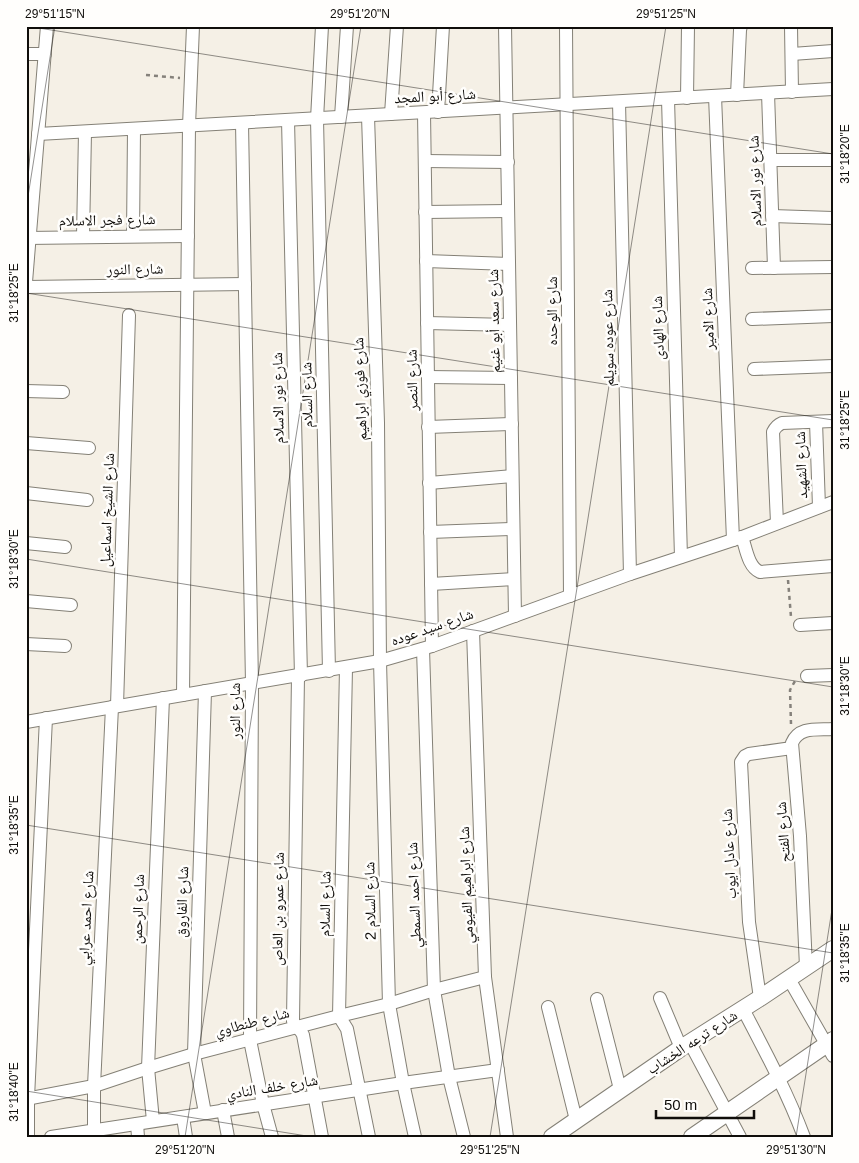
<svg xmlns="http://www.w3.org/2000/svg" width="859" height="1163" font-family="Helvetica,'Noto Naskh Arabic',sans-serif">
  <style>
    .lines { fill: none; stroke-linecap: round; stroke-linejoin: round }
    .minor-casing { stroke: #848076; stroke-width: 14 }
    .tertiary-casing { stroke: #848076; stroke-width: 18 }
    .path { stroke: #85817b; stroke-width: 2.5; stroke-dasharray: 4 4; stroke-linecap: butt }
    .minor { stroke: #fff; stroke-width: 12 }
    .tertiary { stroke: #fff; stroke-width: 16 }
    .ticks { fill: none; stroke: #100e0b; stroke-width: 1; stroke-opacity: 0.45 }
    .labels { text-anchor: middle; stroke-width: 5; stroke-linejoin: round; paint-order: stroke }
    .street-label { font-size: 15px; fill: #100e0b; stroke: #fffefc }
    .neatline { fill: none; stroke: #100e0b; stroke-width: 2 }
    .ticks-label { font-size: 12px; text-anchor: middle; fill: #100e0b }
  </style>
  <rect width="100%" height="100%" fill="#f5f0e6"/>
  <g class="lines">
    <g class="minor-casing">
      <g id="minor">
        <path d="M322,26l-5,93 12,552"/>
        <path d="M505,26l10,590"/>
        <path d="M566,26l4,570"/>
        <path d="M791,26l1,66"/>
        <path d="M26,54h19"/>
        <path d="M792,54l41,-3"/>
        <path d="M768,93l6,175"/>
        <path d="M737,95l3,-65 1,-4"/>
        <path d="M715,96l18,444"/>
        <path d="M687,98l1,-72"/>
        <path d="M668,99l13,458"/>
        <path d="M619,102l11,472"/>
        <path d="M438,112l5,-86"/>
        <path d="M424,113l8,533"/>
        <path d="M391,114l6,-88"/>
        <path d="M368,116l10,307 2,238 9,343 14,79 12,54"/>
        <path d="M341,117l6,-91"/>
        <path d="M288,120l13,556"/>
        <path d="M242,123l10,561 -2,356 13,64 9,33"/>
        <path d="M38,134l795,-45"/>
        <path d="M770,160h63"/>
        <path d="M425,161l83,1"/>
        <path d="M425,212l83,-1"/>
        <path d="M772,216l61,2"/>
        <path d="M133,236l1,-107"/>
        <path d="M83,237l2,-105"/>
        <path d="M26,238l162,-2"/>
        <path d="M426,261l83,3"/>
        <path d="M752,268l81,-1"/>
        <path d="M26,282l21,-256"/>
        <path d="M26,287l219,-3"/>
        <path d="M752,319l81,-3"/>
        <path d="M427,323l83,2"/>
        <path d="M754,369l79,-3"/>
        <path d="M428,377l83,1"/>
        <path d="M26,391l37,1"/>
        <path d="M816,422l3,85"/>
        <path d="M428,427l84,-3"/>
        <path d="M26,443l63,5"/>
        <path d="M429,483l83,-7"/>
        <path d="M26,493l61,7"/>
        <path d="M777,523l-4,-91c2,-4 4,-7 9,-9l51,-2"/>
        <path d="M430,532l83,-3"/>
        <path d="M742,537c4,11 6,30 18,35l73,-6"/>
        <path d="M26,543l39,4"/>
        <path d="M431,584l83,-5"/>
        <path d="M26,601l45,4"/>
        <path d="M800,625l33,-2"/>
        <path d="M473,631l12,346 22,160"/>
        <path d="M26,644l39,2"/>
        <path d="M423,649l11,341 15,87 15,60"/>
        <path d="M346,668l-7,348 8,13 22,108"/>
        <path d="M298,676l-5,345c2,7 8,8 10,14l19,102"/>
        <path d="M807,676l26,-1"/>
        <path d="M183,695l6,-569 4,-100"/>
        <path d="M117,706l12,-391"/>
        <path d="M26,722l354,-61 52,-15 198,-72 112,-37 91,-35"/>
        <path d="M806,967l-6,-131 -8,-93c7,-17 25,-13 41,-14"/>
        <path d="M789,979l44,77"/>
        <path d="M660,998l21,50"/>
        <path d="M760,998l-11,-76 -8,-160 4,-6 4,-2 43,-6"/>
        <path d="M597,999l23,90"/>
        <path d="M548,1007l28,113"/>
        <path d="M743,1009c22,42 44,83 61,128"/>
        <path d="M690,1043l50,94"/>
        <path d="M26,1099l68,-13 54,-18 46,-14 145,-38 50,-12 45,-14 51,-13"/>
        <path d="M223,1110l5,27"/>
        <path d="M205,1113l-11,-59 11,-363"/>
        <path d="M183,1117l3,20"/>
        <path d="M153,1121l-5,-53 15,-370"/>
        <path d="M137,1124l1,13"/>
        <path d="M28,1137v-39l18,-380"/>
        <path d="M51,1137l352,-54 95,-13"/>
        <path d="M94,1137v-51l18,-379"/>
      </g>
    </g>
    <g class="tertiary-casing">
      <g id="tertiary">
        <path d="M552,1137l129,-89 79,-50 73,-49"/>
        <path d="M692,1137l141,-97"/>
      </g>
    </g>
    <g class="path">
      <path d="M146,75l34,3"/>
      <path d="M788,580l3,37"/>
      <path d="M791,724l-1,-34 5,-9"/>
    </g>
    <use href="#minor" class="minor"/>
    <use href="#tertiary" class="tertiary"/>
  </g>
  <path class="ticks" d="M26,26l807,128M26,209l29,-183M26,293l807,127M26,559l807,128M26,825l807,128M26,1091l287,46M185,1137l176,-1111M490,1137l176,-1111M796,1137l37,-234"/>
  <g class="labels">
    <g class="street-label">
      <text transform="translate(435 96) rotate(-3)" y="5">شارع أبو المجد</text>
      <text transform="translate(755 181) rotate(-92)" y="5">شارع نور الاسلام</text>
      <text transform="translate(107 220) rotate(-1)" y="5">شارع فجر الاسلام</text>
      <text transform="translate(135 269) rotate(-1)" y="5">شارع النور</text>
      <text transform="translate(552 311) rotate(-90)" y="5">شارع الوحده</text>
      <text transform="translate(708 319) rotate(-92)" y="5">شارع الامير</text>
      <text transform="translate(494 321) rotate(-91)" y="5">شارع سعد أبو غنيم</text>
      <text transform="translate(658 328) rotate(-92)" y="5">شارع الهادى</text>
      <text transform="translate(608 338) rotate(-91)" y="5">شارع عوده سويلم</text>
      <text transform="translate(412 380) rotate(-91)" y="5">شارع النصر</text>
      <text transform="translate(360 389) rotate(-92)" y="5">شارع فوزي ابراهيم</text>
      <text transform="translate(307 395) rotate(-91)" y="5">شارع السلام</text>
      <text transform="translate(278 398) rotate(-91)" y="5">شارع نور الاسلام</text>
      <text transform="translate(801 465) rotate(-92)" y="5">شارع الشهيد</text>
      <text transform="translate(107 510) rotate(-88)" y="5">شارع الشيخ اسماعيل</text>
      <text transform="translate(432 627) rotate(-19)" y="5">شارع سيد عوده</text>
      <text transform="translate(235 711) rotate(-90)" y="5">شارع النور</text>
      <text transform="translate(783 832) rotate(-94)" y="5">شارع الفتح</text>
      <text transform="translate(729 854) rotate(-93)" y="5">شارع عادل ايوب</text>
      <text transform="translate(466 885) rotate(-92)" y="5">شارع ابراهيم الفيومي</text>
      <text transform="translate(414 895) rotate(-92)" y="5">شارع احمد السمطي</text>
      <text transform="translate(370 901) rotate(-91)" y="5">شارع السلام 2</text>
      <text transform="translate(182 902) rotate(-88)" y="5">شارع الفاروق</text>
      <text transform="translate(325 904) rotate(-89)" y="5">شارع السلام</text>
      <text transform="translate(138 909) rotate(-88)" y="5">شارع الرحمن</text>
      <text transform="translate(278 909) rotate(-89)" y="5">شارع عمرو بن العاص</text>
      <text transform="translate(86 918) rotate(-87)" y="5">شارع احمد عرابي</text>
      <text transform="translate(252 1022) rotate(-15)" y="5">شارع طنطاوي</text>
      <text transform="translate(692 1042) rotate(-33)" y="5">شارع ترعه الخشاب</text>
      <text transform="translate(272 1087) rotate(-9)" y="5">شارع خلف النادي</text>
    </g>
  </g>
  <rect width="859" height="1163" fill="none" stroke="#fffefc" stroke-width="55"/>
  <path d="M656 1110v8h98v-8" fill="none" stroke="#100e0b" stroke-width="2.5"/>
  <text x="664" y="1110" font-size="15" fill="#100e0b" stroke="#fffefc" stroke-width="4" paint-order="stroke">50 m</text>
  <rect x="28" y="28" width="804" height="1108" class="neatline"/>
  <g class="ticks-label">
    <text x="55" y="18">29°51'15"N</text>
    <text x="360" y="18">29°51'20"N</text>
    <text x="666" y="18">29°51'25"N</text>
    <text transform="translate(845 154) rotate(-90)" y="4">31°18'20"E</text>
    <text transform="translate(14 293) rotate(-90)" y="4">31°18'25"E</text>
    <text transform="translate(845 420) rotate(-90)" y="4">31°18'25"E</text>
    <text transform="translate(14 559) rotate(-90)" y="4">31°18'30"E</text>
    <text transform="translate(845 686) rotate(-90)" y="4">31°18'30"E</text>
    <text transform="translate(14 825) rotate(-90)" y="4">31°18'35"E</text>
    <text transform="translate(845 953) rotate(-90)" y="4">31°18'35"E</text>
    <text transform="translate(14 1092) rotate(-90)" y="4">31°18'40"E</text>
    <text x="185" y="1154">29°51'20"N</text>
    <text x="490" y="1154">29°51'25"N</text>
    <text x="796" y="1154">29°51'30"N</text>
  </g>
</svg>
